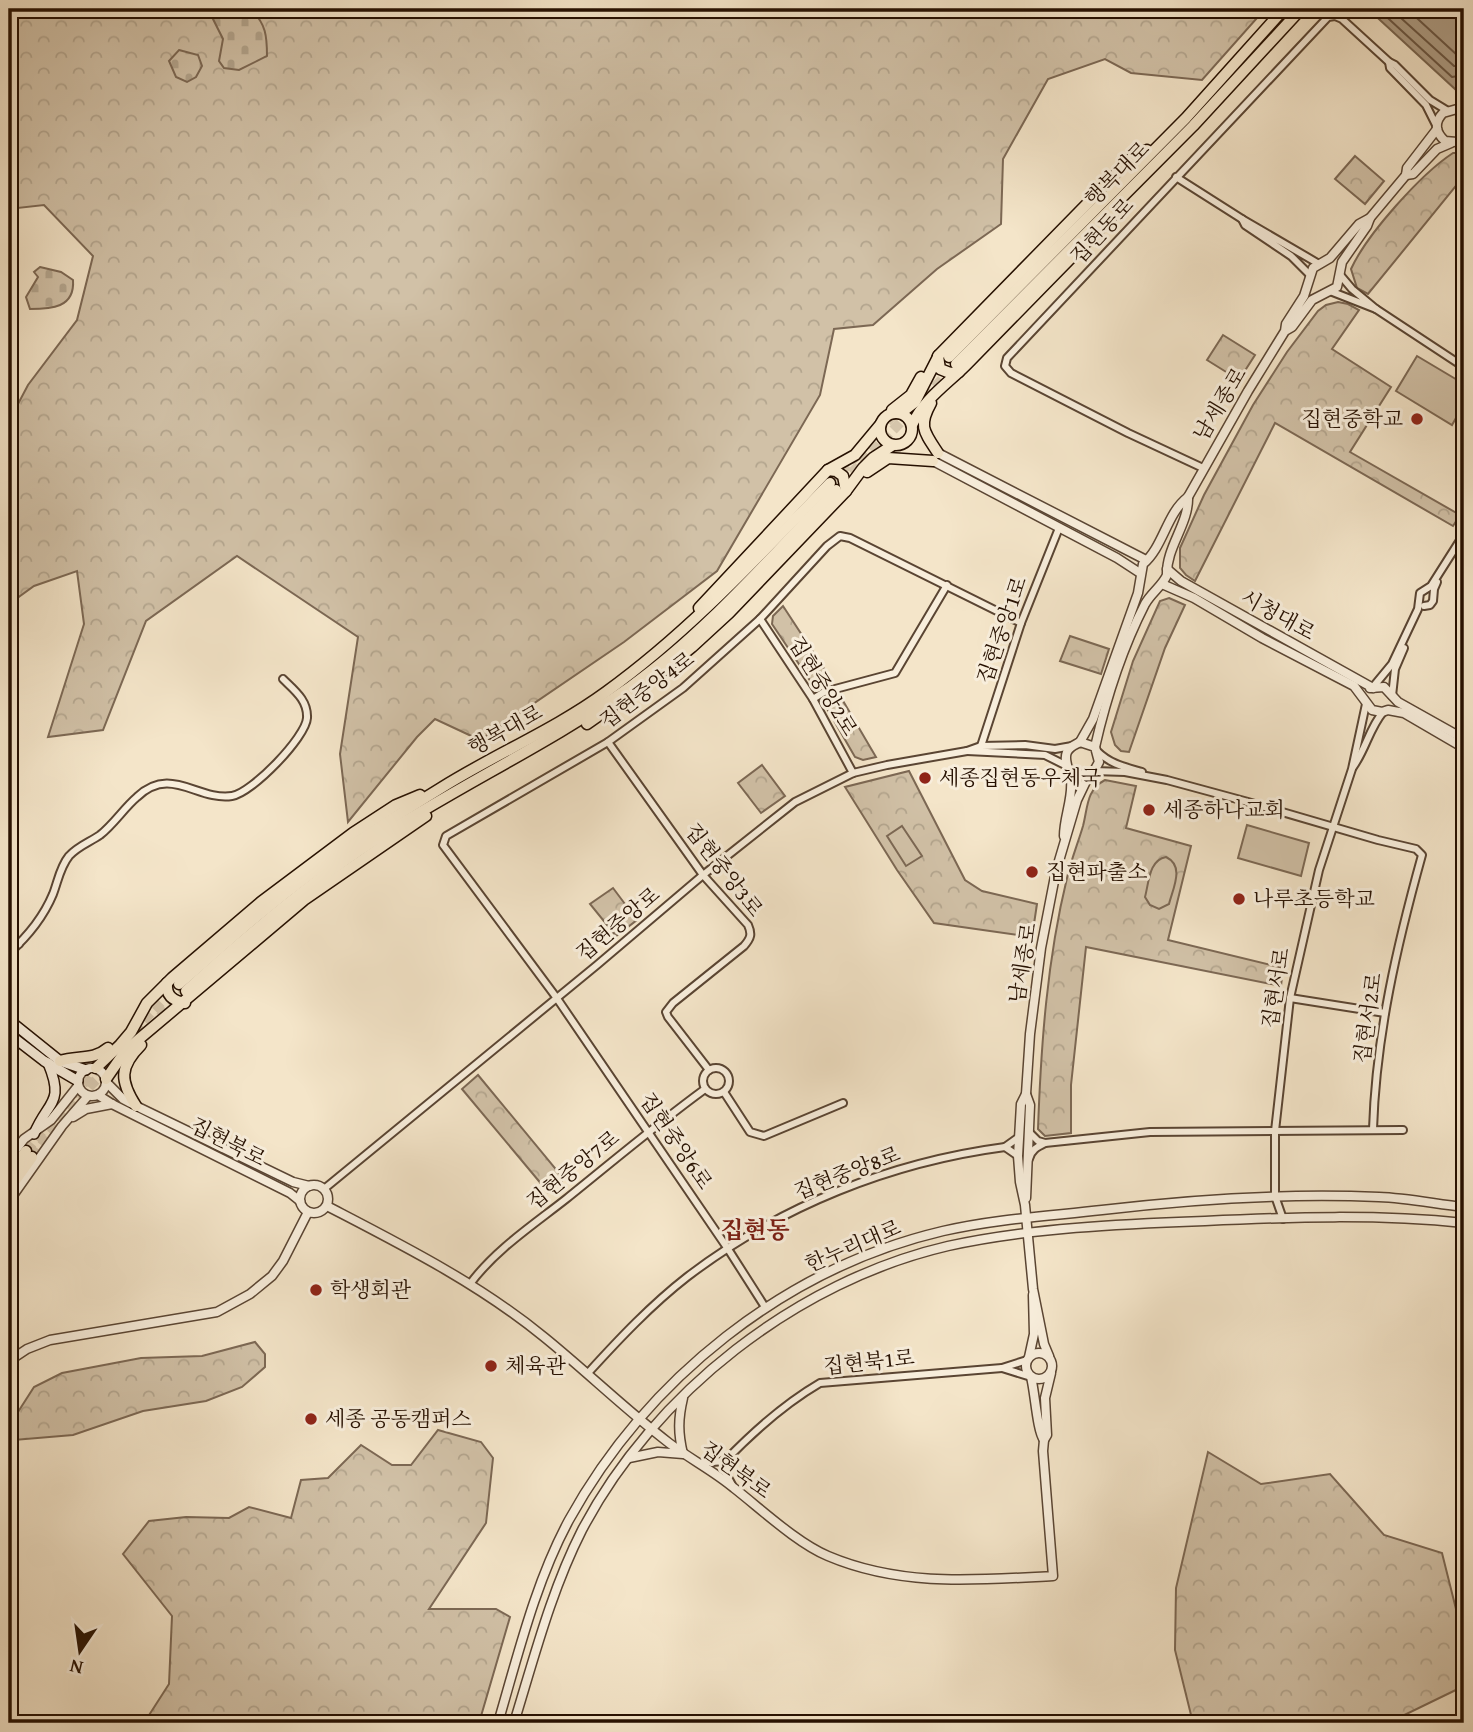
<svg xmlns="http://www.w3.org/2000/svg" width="1473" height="1732" font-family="'Gentium Book Plus','Noto Serif KR',serif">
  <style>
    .forest { fill: url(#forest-crowns); stroke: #7c6854; stroke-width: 2 }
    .cemetery { fill: url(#cemetery-stones); stroke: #7c6854; stroke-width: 2 }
    .pitch { fill: #d1c1a7; stroke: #7c6854; stroke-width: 2 }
    .water { fill: #ae9d85; stroke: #786550; stroke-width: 2 }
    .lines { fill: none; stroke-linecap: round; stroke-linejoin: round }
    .shore { stroke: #6a5643; stroke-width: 2 }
    .trunk-tunnel { stroke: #d5c5ab; stroke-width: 10; stroke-dasharray: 10 5; stroke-linecap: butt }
    .minor-casing { stroke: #5a4533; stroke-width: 10 }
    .tertiary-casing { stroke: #5a4533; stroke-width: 11 }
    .secondary-casing { stroke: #261001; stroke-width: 12 }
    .trunk-casing { stroke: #261001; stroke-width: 13 }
    .minor { stroke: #f8eedc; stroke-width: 6 }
    .tertiary { stroke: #f8eedc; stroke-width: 8 }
    .secondary { stroke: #f8eedc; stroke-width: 9 }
    .trunk { stroke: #f4e5c9; stroke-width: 10 }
    .poi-dot { fill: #8f2418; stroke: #f8eedc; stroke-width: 2.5 }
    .labels { text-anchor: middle; stroke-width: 6; stroke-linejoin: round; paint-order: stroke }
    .street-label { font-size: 21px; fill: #261001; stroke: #f8eedc }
    .poi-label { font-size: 21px; fill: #261001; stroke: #f8eedc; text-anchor: start }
    .quarter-label { font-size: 24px; font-weight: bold; fill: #7a1f14; stroke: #f8eedc }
  </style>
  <defs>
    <pattern id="forest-crowns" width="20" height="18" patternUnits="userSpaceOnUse" patternTransform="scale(1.75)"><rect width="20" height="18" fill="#d1c1a7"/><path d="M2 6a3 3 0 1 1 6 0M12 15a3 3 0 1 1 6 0" fill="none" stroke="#b3a58e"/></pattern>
    <pattern id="cemetery-stones" width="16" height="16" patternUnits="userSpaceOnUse" patternTransform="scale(1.75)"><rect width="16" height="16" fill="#d1c1a7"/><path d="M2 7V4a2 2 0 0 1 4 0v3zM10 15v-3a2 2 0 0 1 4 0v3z" fill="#b3a58e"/></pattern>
  </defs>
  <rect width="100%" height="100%" fill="#f4e5c9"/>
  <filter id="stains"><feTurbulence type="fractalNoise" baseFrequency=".00286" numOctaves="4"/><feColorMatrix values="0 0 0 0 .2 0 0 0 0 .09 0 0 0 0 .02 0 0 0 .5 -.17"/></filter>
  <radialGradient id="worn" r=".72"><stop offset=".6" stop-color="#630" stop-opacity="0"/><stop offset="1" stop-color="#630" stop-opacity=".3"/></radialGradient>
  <g class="forest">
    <path d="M9,9h198l5,6 19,-6h1034l-63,71 -71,-7 -26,-14 -57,20 -45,80 -2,65 -64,45 -64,56 -39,4 -14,66 -103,176 -93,71 -144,98 -45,-21 -18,18 -69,85 -8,-68 18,-117 -121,-81 -91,65 -43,109 -55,7 36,-113 -7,-53 -43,15 -25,18v-183l19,-36 49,-65 16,-64 -49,-51 -35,4z"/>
    <path d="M1453,153h11v23l-96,118 -11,-6 -6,-19c16,-35 70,-95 102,-116z"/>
    <path d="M1355,156l29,25 -19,23 -30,-25z"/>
    <path d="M1338,302l10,2 11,6 -27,39 59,38 -41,65 110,63 -7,11 -178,-103 -80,158 -9,-6 -6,-7v-20l24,-53 49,-90 34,-53 31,-41 8,-6z"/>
    <path d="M1223,335l32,20 -16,25 -32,-20z"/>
    <path d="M1169,598l16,7 -20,43 -36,104 -8,-1 -6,-6 -4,-13 22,-71 27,-60z"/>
    <path d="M783,606l49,75 -14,4 -7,-3 -39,-58 1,-8z"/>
    <path d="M1070,636l39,13 -8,25 -41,-13z"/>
    <path d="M839,694l37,63 -13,3 -8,-3 -30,-52 2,-7z"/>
    <path d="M762,765l23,31 -24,17 -23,-30z"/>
    <path d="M909,771l56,109 17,11 55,13 -5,33 -98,-14 -37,-53 -52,-83z"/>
    <path d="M1105,780l31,6 -10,42 65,18 -23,94 115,28 -2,18 -195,-39 -15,138v48l-26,3 -7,-7c3,-84 9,-169 29,-251 4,-18 11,-35 16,-52 5,-19 3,-36 22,-46z"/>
    <path d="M613,888l24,32 -21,16 -26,-32z"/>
    <path d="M478,1075l86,104 -16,13 -86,-103z"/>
    <path d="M255,1342l10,12v13l-23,20 -36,14 -63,10 -70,24 -59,5 -5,-5v-9l25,-39 28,-14 79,-15 61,-2z"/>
    <path d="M438,1430l43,12 12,16 -7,65 -57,86h67l14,8 -31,106h-335l25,-39 3,-68 -49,-62 26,-33 37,-4 43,1 20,-11 42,11 10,-38 27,-2 33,-33 31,20h19z"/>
    <path d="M1208,1452l53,32 69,-10 54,61 58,18 22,88v45l-76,37h-195l-18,-73 1,-62z"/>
  </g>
  <g class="cemetery">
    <path d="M231,9l20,1c15,13 16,27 16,46l-28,14 -15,-2 -5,-7 4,-22 -12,-24z"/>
    <path d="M179,50l19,5 4,11 -6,11 -9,5 -11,-5 -7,-16z"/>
    <path d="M40,267l21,5 12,8c2,28 -22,29 -43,29l-4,-12 12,-20 -4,-5z"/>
  </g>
  <g class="pitch">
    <path d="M1417,356l47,28v20l-12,21 -56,-34z"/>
    <path d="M1247,825l62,18 -8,33 -63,-18z"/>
    <path d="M902,826l20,30 -16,10 -19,-30z"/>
    <path d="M1166,857c19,9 7,31 3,47l-10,5 -9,-4 -5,-8c4,-15 4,-37 21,-40z"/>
  </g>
  <path class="water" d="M1368,9h96v70l-9,10z"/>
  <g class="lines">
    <g class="shore">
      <path d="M1378,9l74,68 12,-2"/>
      <path d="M1391,9l63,57h10"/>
      <path d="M1407,9l50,46 7,1"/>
    </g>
    <g class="trunk-tunnel">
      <path d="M877,433l23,-25"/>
      <path d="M830,483l25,-26"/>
      <path d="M841,484l111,-115"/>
      <path d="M160,1017l26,-26"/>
      <path d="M133,1031l46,-47"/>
      <path d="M73,1095l30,-33"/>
      <path d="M26,1151l26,-31"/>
      <path d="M32,1157l59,-72 23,-23"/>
    </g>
    <g class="minor-casing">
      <g id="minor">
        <path d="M1389,62l1,6 36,37 10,20"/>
        <path d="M1176,177l66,42"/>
        <path d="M1310,275l-19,-19 -46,-31 -3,-6 77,45"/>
        <path d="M1330,291l46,18 -24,-20 -11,-13"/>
        <path d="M1376,309l88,58"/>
        <path d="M1203,468l-75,-35 -117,-60 -6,-7 2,-8 321,-341 7,-1 7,3 47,43 6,3 35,35 18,11"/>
        <path d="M1424,606l6,-1 3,-4 1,-12 3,-7"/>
        <path d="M760,619l53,80 40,74"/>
        <path d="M1373,687l19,-23 26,-55 2,-16 11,-7 33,-52"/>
        <path d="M1392,696l3,-27 9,-21"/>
        <path d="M813,699l11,-7 71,-19 52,-88"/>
        <path d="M608,742l95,133 45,50c4,9 3,13 -4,21l-71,57 -7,9 2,5 41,53"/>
        <path d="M981,746l40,-123 38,-95"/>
        <path d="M967,751l78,4 22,11"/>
        <path d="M1097,751c13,13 28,16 45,21"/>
        <path d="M1353,767c13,-18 16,-38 30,-55"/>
        <path d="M1094,771l31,1 42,8 81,22 130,38 38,9 6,6c-25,90 -46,180 -49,274"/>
        <path d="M9,938l10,6"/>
        <path d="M9,953c18,-16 34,-35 44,-59 5,-13 7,-27 16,-38 9,-10 21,-14 31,-21 14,-11 24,-27 37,-38 34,-32 60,4 95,-1 20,-3 74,-59 75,-78 1,-18 -13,-28 -24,-39"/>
        <path d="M1290,998l95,15"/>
        <circle cx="716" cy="1081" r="13"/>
        <path d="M724,1092l26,40 14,4 79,-33"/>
        <path d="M1045,1143l105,-11 253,-2"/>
        <path d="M1018,1156l-13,-9 14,-10"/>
        <path d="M1029,1159c2,-9 8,-12 16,-16l-7,-2 -9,-9"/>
        <path d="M324,1189l273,-224 106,-90 92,-73 58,-29 34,-8 80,-14 14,-5 44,-1 30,4 17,-3"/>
        <path d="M1283,1219l-8,-23v-65l15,-133 29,-128 33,-101 14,-65"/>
        <path d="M470,1284c25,-34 63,-59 96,-85 46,-37 91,-75 139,-110"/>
        <path d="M765,1307l-37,-58 -172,-252 -113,-152 3,-9 162,-94 75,-54 77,-69 67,-73 13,-10 10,2 171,85"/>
        <path d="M1002,1368l29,9"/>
        <path d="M588,1373c31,-34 63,-68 99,-96 93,-71 204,-115 318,-130"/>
        <path d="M725,1461c28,-29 59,-57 95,-78l182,-15 25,-8"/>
        <path d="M725,1461l1,13 6,11"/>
        <path d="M699,1463l26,-2"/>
      </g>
    </g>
    <g class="tertiary-casing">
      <g id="tertiary">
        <path d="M1464,107l-21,6c-9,9 -8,19 2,28l12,1 7,-5"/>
        <path d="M1406,175l7,-1 24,-25 14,-6"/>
        <path d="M1370,218l36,-43 1,-7 30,-39"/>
        <path d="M938,453l208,107"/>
        <path d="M933,461l184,97 23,15"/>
        <path d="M1167,569l14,12 192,107"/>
        <path d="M1162,584l32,14 68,40 92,48 18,24 10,2 6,-2 16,3 60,35"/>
        <path d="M1370,688l14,-1 14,15 66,37"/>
        <path d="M1080,742l13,-23 45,-126 5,-29c21,-18 23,-50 45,-67l60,-106 37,-60 1,-7 18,-28 9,-28 17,-10 29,-34 11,-6 -3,8 -25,36 -5,25 -25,13 -20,27 -7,4"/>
        <path d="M1095,747c11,-48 27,-98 50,-143 6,-11 18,-19 22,-29 -1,-28 22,-51 21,-78"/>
        <path d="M1064,836c0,-19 9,-37 7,-56 -1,-10 -8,-19 -4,-28 3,-6 8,-7 13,-10l15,5 4,15 -5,9 -10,5 -14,-6"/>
        <circle cx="92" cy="1082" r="14"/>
        <path d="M107,1083l16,16 13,7 157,76 16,4"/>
        <path d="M1026,1094l4,11 -4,93"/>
        <path d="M98,1095l14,9 178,89 10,8"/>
        <path d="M73,1117l13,-8 26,-5"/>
        <path d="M9,1159l15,-20 27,-19 27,-34"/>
        <circle cx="314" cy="1199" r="14"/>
        <path d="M9,1201l53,-75 26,-30"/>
        <path d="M327,1206c75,39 151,77 217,131 42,34 82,73 125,106 21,16 45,28 65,45 27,21 63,55 94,68 73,31 148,24 225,20l-10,-125 1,-11"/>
        <circle cx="1039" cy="1366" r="13"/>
        <path d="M1049,1356l-5,-12 -11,-55 -8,-84 -5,-23 -2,-26 3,-52 5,-10 4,-60 11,-86 15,-77 21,-71 12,-25"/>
        <path d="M1029,1357l5,-23 -1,-39"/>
        <path d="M9,1361l18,-12 23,-9 167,-28 33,-18 22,-18 11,-15 25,-49"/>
        <path d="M1031,1377c4,15 6,54 13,63l3,-5 -2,-37 6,-25"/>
        <path d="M629,1458l29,-6 25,2c-5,-21 -5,-35 0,-56"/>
        <path d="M498,1723c20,-68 37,-140 71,-203 78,-141 216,-252 374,-289 52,-12 106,-15 159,-21 92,-11 184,-17 277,-13 28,1 57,7 85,10"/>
        <path d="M514,1723c20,-65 37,-132 68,-193 72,-137 215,-249 366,-284 81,-18 174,-22 257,-25 87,-4 173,-7 259,2"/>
      </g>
    </g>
    <g class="secondary-casing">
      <g id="secondary">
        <path d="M9,1020l51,41 26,9"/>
        <path d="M9,1034l35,27 34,20"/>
        <path d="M34,1134c14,-34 31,-30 14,-71"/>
      </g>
    </g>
    <g class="trunk-casing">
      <g id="trunk">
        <path d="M938,356l2,13 10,4 9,-1"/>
        <path d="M949,357l237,-239 98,-109"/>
        <path d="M956,364l237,-238 108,-117"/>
        <path d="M931,403c-13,23 -7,29 7,50"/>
        <path d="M892,410l19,-15 10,-18"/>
        <circle cx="896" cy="429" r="16"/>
        <path d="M896,413l10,-4 9,-7 24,-47 192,-196 16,-9"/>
        <path d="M912,425c13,-28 37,-42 57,-63 48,-49 95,-97 143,-146"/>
        <path d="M828,470l8,1 7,5 3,15"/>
        <path d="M867,472l21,-14 45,3"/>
        <path d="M699,608l129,-138 27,-15 25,-30"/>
        <path d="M587,724l77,-54 28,-23 37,-34 117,-122 17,-23 10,-10 20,-13"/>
        <path d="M167,983c-1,13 6,18 18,20"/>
        <path d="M179,984c29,-25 58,-52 88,-76 54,-45 114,-83 174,-120 54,-34 113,-58 165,-96 83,-60 152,-135 224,-209"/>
        <path d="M186,991c59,-54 119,-105 186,-149 84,-55 175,-97 258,-155 77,-55 140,-130 206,-197"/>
        <path d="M60,1061c17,-6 33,0 48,-13"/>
        <path d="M96,1068l24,-23 11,-13 16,-29 25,-25 89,-76 92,-69 43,-28 24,-10"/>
        <path d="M106,1079l20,-29 178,-150 122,-84"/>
        <path d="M136,1106c-16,-25 -17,-39 5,-61"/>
        <path d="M9,1174l17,-23"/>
        <path d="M9,1189l23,-32"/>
      </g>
    </g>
    <use href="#minor" class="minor"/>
    <use href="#tertiary" class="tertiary"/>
    <use href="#secondary" class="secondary"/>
    <use href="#trunk" class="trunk"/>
  </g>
  <g class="poi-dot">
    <circle cx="1417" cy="419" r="7"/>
    <circle cx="925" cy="778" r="7"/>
    <circle cx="1149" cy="810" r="7"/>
    <circle cx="1032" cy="872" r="7"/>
    <circle cx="1239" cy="899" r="7"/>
    <circle cx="316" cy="1290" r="7"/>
    <circle cx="491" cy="1366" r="7"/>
    <circle cx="311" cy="1419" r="7"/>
  </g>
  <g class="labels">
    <g class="street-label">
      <text transform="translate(1117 174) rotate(-45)" y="7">행복대로</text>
      <text transform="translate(1102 231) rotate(-47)" y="7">집현동로</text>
      <text transform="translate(1220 404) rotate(-59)" y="7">남세종로</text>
      <text transform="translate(1278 615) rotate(29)" y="7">시청대로</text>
      <text transform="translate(1002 630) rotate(-71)" y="7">집현중앙1로</text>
      <text transform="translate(823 686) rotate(59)" y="7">집현중앙2로</text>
      <text transform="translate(647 690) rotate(-37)" y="7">집현중앙4로</text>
      <text transform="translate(505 730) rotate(-29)" y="7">행복대로</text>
      <text transform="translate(724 870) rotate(52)" y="7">집현중앙3로</text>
      <text transform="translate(618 924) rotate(-40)" y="7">집현중앙로</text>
      <text transform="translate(1023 963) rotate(-81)" y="7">남세종로</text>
      <text transform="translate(1276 988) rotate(-81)" y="7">집현서로</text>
      <text transform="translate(1368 1018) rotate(-82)" y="7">집현서2로</text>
      <text transform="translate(676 1141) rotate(56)" y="7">집현중앙6로</text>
      <text transform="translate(228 1142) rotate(27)" y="7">집현북로</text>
      <text transform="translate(573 1170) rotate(-39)" y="7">집현중앙7로</text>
      <text transform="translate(847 1173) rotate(-21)" y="7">집현중앙8로</text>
      <text transform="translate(853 1246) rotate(-23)" y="7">한누리대로</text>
      <text transform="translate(869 1362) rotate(-6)" y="7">집현북1로</text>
      <text transform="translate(736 1470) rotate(36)" y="7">집현북로</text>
    </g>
    <g class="poi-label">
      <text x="1403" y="426" text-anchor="end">집현중학교</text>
      <text x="939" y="785">세종집현동우체국</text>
      <text x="1163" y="817">세종하나교회</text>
      <text x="1046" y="879">집현파출소</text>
      <text x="1253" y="906">나루초등학교</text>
      <text x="330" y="1297">학생회관</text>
      <text x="505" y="1373">체육관</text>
      <text x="325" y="1426">세종 공동캠퍼스</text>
    </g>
    <g class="quarter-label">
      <text x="755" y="1238">집현동</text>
    </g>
  </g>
  <rect width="1473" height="1732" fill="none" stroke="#f4e5c9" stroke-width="35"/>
  <rect x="10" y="10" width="1452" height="1711" fill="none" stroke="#261001" stroke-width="3.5"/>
  <rect x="18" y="18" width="1438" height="1697" fill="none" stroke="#261001" stroke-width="2"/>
  <g transform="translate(80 1651) rotate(193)" stroke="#f8eedc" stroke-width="5" paint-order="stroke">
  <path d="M0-5L12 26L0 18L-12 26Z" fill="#261001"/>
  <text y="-10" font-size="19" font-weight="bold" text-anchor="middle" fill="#261001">N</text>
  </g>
  <rect width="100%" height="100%" filter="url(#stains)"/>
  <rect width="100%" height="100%" fill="url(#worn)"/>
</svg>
